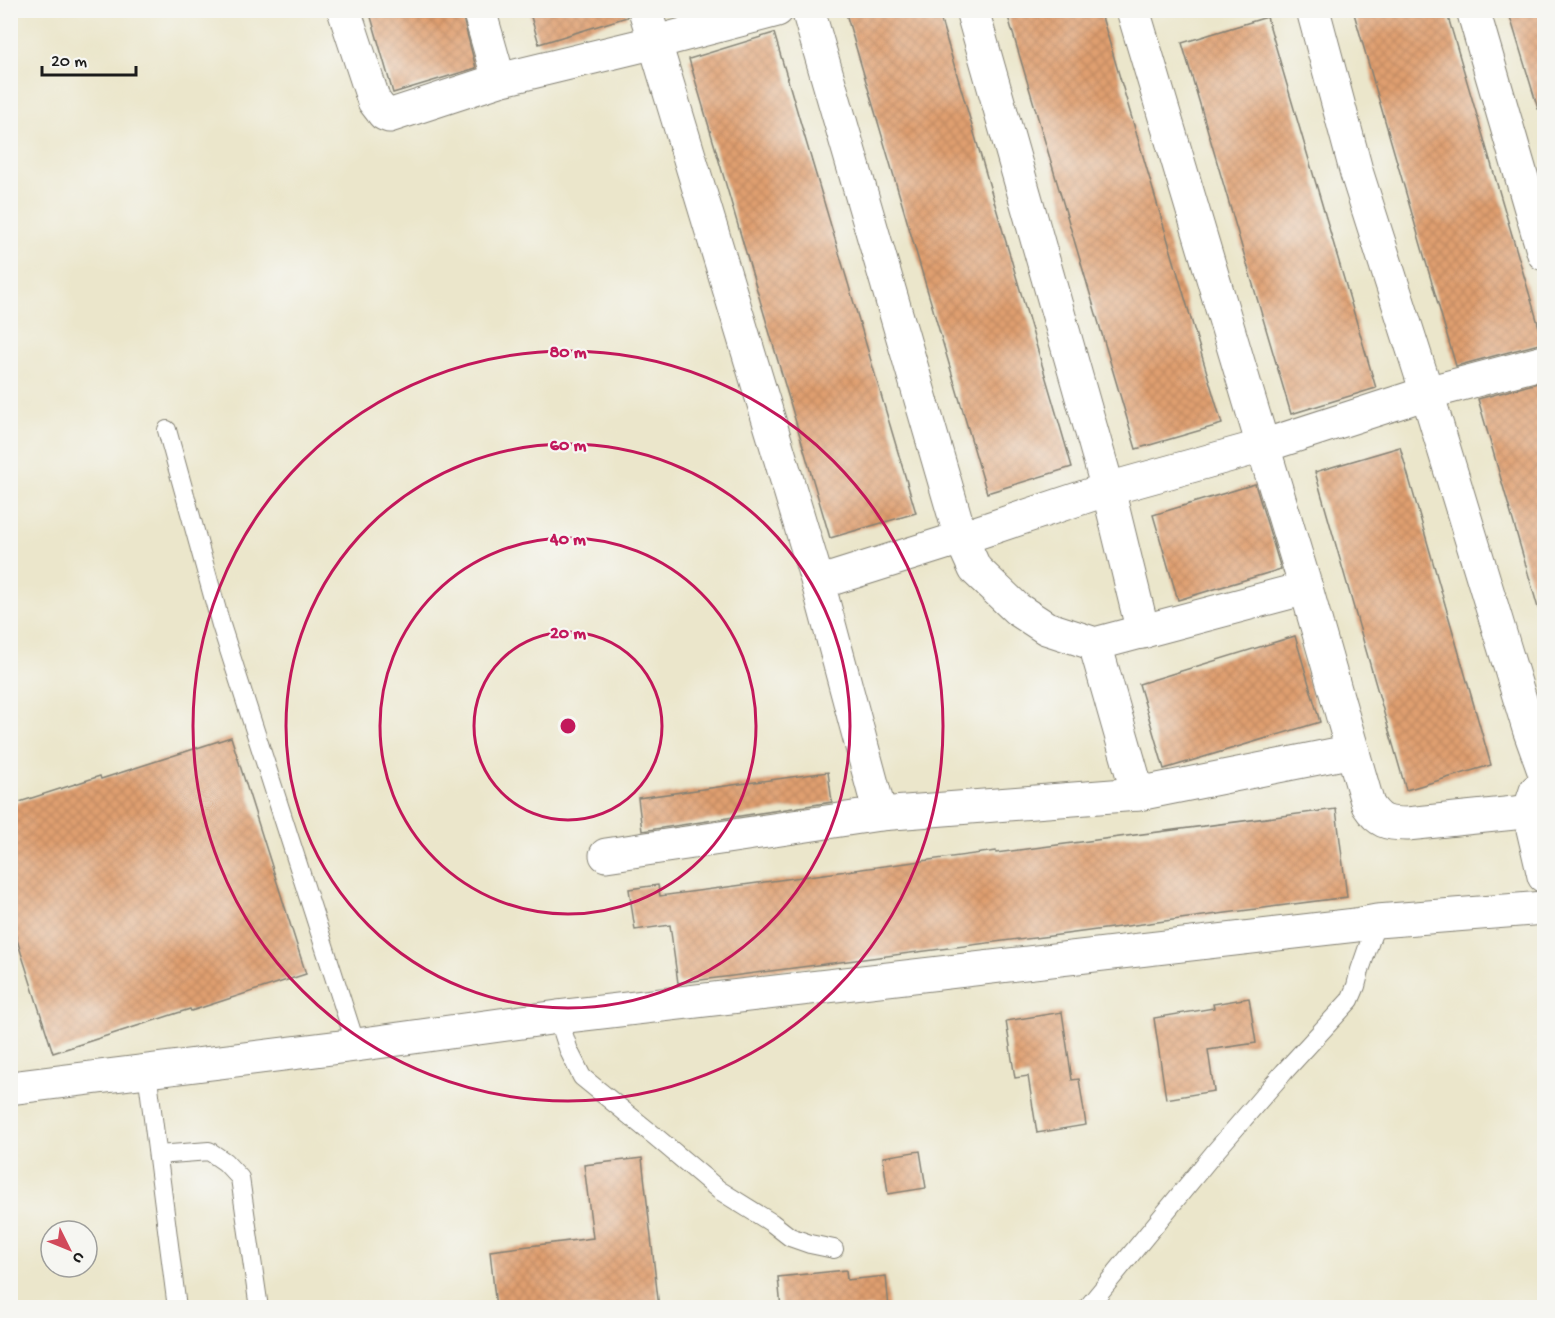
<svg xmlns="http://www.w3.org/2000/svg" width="1555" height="1318" font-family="'Gochi Hand',sans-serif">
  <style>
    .building { fill: url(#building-cross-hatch) }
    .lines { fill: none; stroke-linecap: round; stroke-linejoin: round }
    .service-casing { stroke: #848174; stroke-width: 20 }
    .minor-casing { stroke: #848174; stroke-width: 35 }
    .tertiary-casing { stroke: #848174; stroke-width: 35 }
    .service { stroke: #fff; stroke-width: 18 }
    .minor { stroke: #fff; stroke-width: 33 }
    .tertiary { stroke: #fff; stroke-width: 33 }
    .ring { fill: none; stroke: #c2185b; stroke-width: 3 }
    .centre { fill: #c2185b; stroke: #f6f6f2; stroke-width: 3 }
    .ring-label { font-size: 18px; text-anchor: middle; font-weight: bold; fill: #c2185b; stroke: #f6f6f2; stroke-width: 4.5; stroke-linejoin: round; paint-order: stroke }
  </style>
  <defs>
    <pattern id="building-cross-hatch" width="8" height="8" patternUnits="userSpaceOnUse" patternTransform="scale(1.5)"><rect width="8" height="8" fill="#df9f70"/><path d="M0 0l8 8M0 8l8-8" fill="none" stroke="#bf8860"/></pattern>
  </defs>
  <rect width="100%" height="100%" fill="#f6f6f2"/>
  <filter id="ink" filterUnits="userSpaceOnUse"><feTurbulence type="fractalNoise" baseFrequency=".0167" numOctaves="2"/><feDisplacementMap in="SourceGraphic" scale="12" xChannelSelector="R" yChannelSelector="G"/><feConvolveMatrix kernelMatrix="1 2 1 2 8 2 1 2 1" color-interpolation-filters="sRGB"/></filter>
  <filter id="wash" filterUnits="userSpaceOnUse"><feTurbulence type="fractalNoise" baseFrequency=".008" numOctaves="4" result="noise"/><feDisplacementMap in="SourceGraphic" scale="24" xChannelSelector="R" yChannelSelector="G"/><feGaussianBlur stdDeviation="1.35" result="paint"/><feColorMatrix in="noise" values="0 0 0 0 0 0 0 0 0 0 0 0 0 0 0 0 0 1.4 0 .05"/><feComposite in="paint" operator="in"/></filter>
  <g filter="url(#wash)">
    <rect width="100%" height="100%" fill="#ebe6cb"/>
    <g id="blocks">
      <g class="building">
        <path d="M369,10h92l15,58 -83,25z"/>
        <path d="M529,10h98v7l-88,27z"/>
        <path d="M845,10h93l134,457 -85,26z"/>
        <path d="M1006,10h94l122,414 -86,25z"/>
        <path d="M1353,10h93l98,334h-5l-83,22z"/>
        <path d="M1508,10h37v98l-7,1z"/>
        <path d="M1267,17l109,371 -85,26 -109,-371z"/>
        <path d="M774,33l142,480 -86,25 -141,-479z"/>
        <path d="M1545,381v226l-7,1 -60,-209z"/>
        <path d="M1400,447l91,318 -85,25 -91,-318z"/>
        <path d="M1255,484l26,85 -103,31 -25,-85z"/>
        <path d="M1295,636l25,86 -156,47 -25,-85z"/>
        <path d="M231,737l75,237 -115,37 -1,-2 -137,44 -43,-135v-113l90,-29 1,3z"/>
        <path d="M828,772l4,30 -190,29 -4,-33z"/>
        <path d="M1336,809l11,88 -296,39 -33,4v-1l-340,44 -8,-58 -35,5 -6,-41 29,-4 2,11 336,-45v2z"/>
        <path d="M1249,998l7,45 -48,7 6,41 -48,8 -12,-81 60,-10 -1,-4z"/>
        <path d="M1062,1012l10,68 7,-1 7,46 -49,8 -9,-57 -13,2 -9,-57z"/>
        <path d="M920,1151l6,37 -38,6 -5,-37z"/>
        <path d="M642,1158l17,150h-163l-6,-57 103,-13 -9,-73z"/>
        <path d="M846,1270l1,10 39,-4 3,32h-108l-3,-31z"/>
      </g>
    </g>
  </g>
  <g filter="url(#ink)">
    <use href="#blocks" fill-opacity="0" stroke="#848174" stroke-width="1.5"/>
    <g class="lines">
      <g class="service-casing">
        <g id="service">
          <path d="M167,430l54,195 135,420"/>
          <path d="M558,1017l11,34 13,26 74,60 63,53 53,33 18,14 20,7 24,5"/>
          <path d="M147,1071l30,237"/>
          <path d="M158,1155l51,-4 16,11 15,16 19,130"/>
          <path d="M1087,1308l127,-155 70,-81 66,-72 6,-14 4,-16 17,-49"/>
        </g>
      </g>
      <g class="minor-casing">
        <g id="minor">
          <path d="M344,10l30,91 10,13 5,2 110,-36 157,-38 121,-32"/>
          <path d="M479,10l20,70"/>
          <path d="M645,10l173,573 62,231 258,-20 215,-43"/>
          <path d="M808,10l153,528 14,31 42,40 29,19 49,16 211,-56"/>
          <path d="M972,10l136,479 35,143"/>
          <path d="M1133,10l130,436 43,142 62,217c11,17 19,19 39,19l137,-14"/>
          <path d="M1313,10l44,164 70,219 102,336 15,42"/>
          <path d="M1473,10l71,244"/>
          <path d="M818,583l143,-45 147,-49 155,-43 164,-53 117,-31"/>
          <path d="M1095,644l43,150"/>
          <path d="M1536,791l-7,21 15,64"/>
          <path d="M606,855l274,-41"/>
        </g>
      </g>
      <g class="tertiary-casing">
        <path id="tertiary" d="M10,1088l346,-43 202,-28 798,-92 21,-4 167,-13"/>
      </g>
      <use href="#service" class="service"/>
      <use href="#minor" class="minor"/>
      <use href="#tertiary" class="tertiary"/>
    </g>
  </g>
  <g class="ring">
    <circle cx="568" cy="726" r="94"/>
    <circle cx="568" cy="726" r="188"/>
    <circle cx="568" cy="726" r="282"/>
    <circle cx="568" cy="726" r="375"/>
  </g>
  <circle cx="568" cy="726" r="9" class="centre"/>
  <g class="ring-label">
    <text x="568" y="357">80 m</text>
    <text x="568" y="450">60 m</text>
    <text x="568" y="544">40 m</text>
    <text x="568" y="638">20 m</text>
  </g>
  <rect width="1555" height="1318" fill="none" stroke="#f6f6f2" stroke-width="36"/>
  <g transform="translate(69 1249) rotate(133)"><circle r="28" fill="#f6f6f2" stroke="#9f9f9c" stroke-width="1.5"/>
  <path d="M0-4.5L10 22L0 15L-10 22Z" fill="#d1495b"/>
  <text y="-9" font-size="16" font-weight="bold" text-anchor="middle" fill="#1c1c1c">U</text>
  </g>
  <path d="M42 66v9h94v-9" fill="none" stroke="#1c1c1c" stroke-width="3"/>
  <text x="51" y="66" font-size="18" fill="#1c1c1c" stroke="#f6f6f2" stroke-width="4.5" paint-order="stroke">20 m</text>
</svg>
